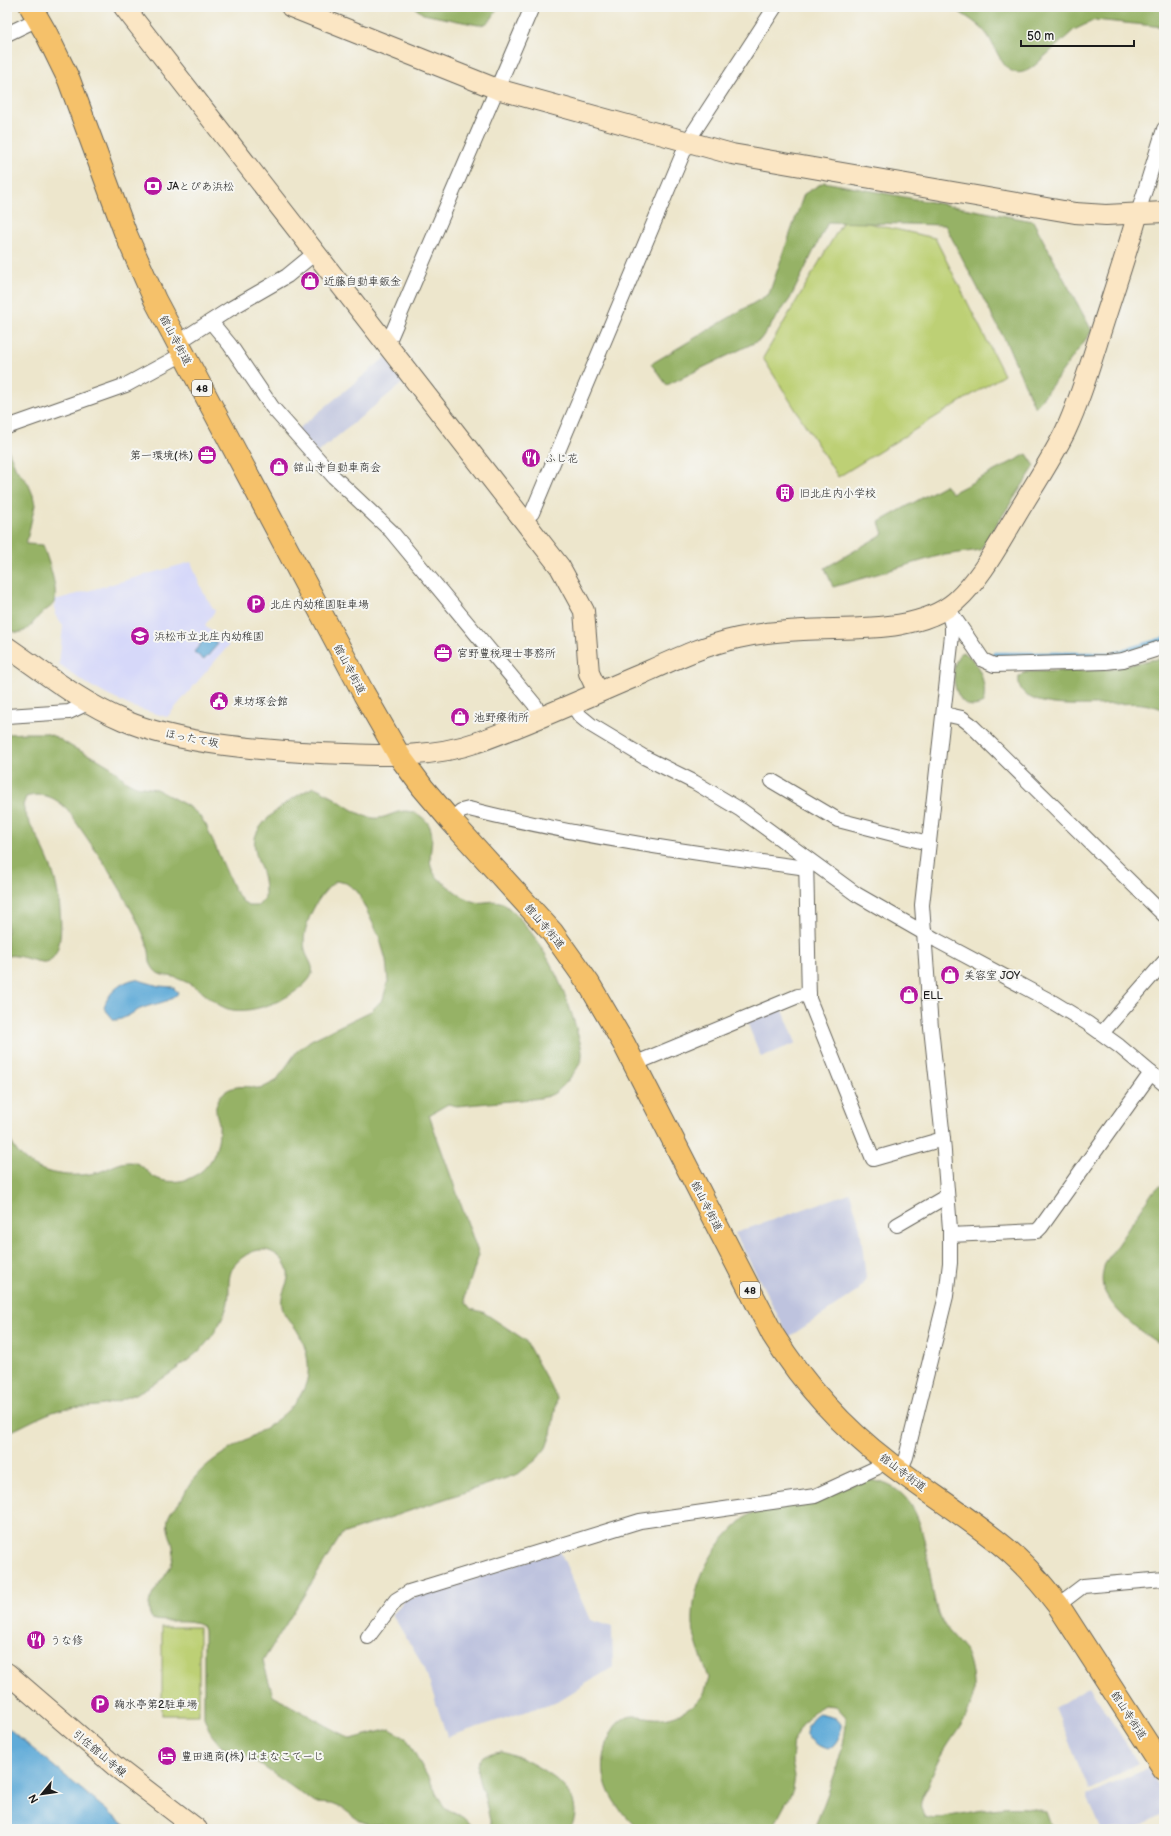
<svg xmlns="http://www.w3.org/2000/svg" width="1171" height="1836" font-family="'Balsamiq Sans','Klee One',sans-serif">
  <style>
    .built { fill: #d6d8f9 }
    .industrial { fill: #bec3de }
    .green { fill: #bdd074; stroke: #6c7648 }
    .forest { fill: #96b266; stroke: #596741 }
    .water { fill: #60abd8; stroke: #3e647a }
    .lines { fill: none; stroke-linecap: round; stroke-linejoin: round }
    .stream { stroke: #60abd8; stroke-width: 4.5 }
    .street-casing { stroke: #65635a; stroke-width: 16 }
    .secondary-casing { stroke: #65635a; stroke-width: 22 }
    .primary-casing { stroke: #65635a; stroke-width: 24 }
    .street { stroke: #fff; stroke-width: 14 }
    .secondary { stroke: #fbe6c4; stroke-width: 20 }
    .primary { stroke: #f5c16b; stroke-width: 22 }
    .labels { text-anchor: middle; stroke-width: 4; stroke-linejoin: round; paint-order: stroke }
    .shield { fill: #f6f6f2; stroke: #5d5d5c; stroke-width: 1 }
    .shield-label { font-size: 10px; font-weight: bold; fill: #1c1c1c }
    .poi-label { font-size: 11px; fill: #1c1c1c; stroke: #f6f6f2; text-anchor: start }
    .street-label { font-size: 11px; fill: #1c1c1c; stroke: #f6f6f2 }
  </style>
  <rect width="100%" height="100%" fill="#f6f6f2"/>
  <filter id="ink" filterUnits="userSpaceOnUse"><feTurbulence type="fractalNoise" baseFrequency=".025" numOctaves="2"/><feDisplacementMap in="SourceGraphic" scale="8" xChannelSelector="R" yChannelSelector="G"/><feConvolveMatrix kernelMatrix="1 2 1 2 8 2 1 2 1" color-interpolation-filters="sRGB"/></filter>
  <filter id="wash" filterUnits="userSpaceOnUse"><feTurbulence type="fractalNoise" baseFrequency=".012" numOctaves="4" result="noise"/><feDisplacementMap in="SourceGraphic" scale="16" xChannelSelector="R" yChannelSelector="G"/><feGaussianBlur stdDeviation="0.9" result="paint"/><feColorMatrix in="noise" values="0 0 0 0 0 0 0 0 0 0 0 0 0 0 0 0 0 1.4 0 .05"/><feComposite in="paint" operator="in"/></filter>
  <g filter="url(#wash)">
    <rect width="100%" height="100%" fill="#ede6cc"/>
    <path class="built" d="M191,562l13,32 11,17 -10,14 24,20 -62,72 -34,-10 -26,-12 -25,-14 -23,-17 4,-38 -8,-11v-15z"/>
    <g class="industrial">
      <path d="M386,357l19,24 -88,72 -20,-23z"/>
      <path d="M782,1008l14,35 -35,14 -14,-35z"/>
      <path d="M850,1193l10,34 6,51 -8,13 -69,46 -54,-104z"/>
      <path d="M560,1551l30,69 22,7 1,40 -55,34 -111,36 -22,-68 -33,-55 13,-14z"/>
      <path d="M1089,1686l49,76 -32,20 -17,8 -34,-82z"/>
      <path d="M1148,1768l16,27v18l-30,16h-33l-14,-34z"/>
    </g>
    <g class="green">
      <path d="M845,218l90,20 69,137 -166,102 -75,-119z"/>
      <rect x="162" y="1627" width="37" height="88"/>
    </g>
    <g class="forest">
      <path d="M414,7h84c-5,10 -8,18 -20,18l-55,-11z"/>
      <path d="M951,7h213v20l-69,-7 -21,10 -41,37c-30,21 -35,-22 -49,-36 -9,-10 -22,-17 -33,-24z"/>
      <path d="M824,182l209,39 59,110 -57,77 -26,-60 -64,-123 -117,-3 -38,77 -30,41 -93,45 -16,-21 118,-70 35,-100z"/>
      <path d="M7,447l9,22 12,14 5,12 2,10 -9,39 17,1c4,13 15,41 12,55 -2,8 -11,10 -15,15 -10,10 -16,25 -33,13z"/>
      <path d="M1027,454l8,12 -55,84 -42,6 -105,31 -8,-19 58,-34 -4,-12 66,-37 7,8z"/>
      <path d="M962,652c17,7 26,34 21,51 -29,16 -37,-39 -21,-51z"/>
      <path d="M1160,659l4,1v50c-6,-3 -14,-5 -21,-6 -25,-4 -129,16 -124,-27l6,-5 81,-2 44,-10z"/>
      <path d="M25,733h20l11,4 18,11 22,10 15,9 15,14 10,5 20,3 30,16 12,9 8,11 27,62 9,14 8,5h8l7,-8c0,-6 0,-12 -1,-18 -2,-13 -12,-28 -9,-42 4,-19 42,-44 59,-51 20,7 38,28 59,31 17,2 26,-14 46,-3 28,17 -2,45 20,64 10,8 24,20 36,23 9,2 21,-4 29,2 36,28 60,82 72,124 2,9 7,20 6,29 -1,10 -21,33 -29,37 -10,5 -22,5 -33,6 -21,2 -42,4 -63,6l-9,-2 -19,11 50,140 -14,41 1,7 5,6 12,3 42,28 32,58 -6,36 -5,14 -10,12 -18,14 -176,60 -79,127 10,35 78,43 39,-10 17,10 36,66c6,7 9,5 16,10 6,3 10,8 14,14h-84l-8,-5 -11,1 -10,-4 -18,-13 -10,-4 -17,-1 -64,-45 -19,-5 -11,-7 -10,-12 -7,-17v-86l-2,-6c-14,-8 -34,-1 -50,-6 -12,-22 14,-37 20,-57 7,-20 -12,-33 -1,-50 2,-3 6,-6 8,-9 4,-5 6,-12 10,-17 5,-9 14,-18 22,-24 29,-23 83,-41 95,-79 6,-18 -1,-42 -12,-57 -6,-7 -11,-12 -12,-20 -2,-11 4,-18 6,-28 2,-13 -10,-26 -23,-28 -7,-1 -14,2 -19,5 -27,17 -11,34 -21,57 -5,13 -14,27 -24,37 -25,23 -64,49 -98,56 -14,3 -30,1 -44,5 -18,5 -35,16 -52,23v-336c1,9 -1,32 2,39 11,35 53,44 86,37 11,-2 22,-11 34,-11 13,0 16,9 25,15 10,6 28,6 38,0 21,-10 28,-31 27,-53 -1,-6 -4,-12 -3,-18 5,-21 27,-22 44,-17l16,-8 21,-30 14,-11 60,-29 12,-12 5,-17 -2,-22 -7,-24 -22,-45 -11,-8 -10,-2c-18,13 -36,46 -31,69 2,10 12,17 5,28 -14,20 -64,41 -87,29 -12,-6 -22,-18 -35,-24 -4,-2 -9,-4 -14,-6 -8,-2 -15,0 -21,-9 -4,-5 -3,-11 -4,-17 -4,-16 -13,-33 -21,-47 -16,-33 -40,-63 -60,-94 -13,-13 -25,-18 -42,-13l-3,8 2,9c9,18 21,37 27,56 7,19 17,79 -3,91 -8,5 -29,-8 -42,-5v-222z"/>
      <path d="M1159,1186l5,1v159c-19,-9 -55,-38 -61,-59 -2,-9 0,-16 2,-24l49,-73z"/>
      <path d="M868,1480c66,6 55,87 70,133 4,13 16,23 25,34 8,11 11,34 10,47 -2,22 -19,40 -30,59 -6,10 -11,22 -15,33 -3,6 -9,15 -7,23 1,2 4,6 5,8l9,2c32,-6 79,-18 111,-7l6,17h-238c12,-31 33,-80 32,-112l-10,-11 -12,-1 -11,7 -10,12 -9,15 -2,22 3,15 -2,14 -21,39h-134c-26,-25 -42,-48 -31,-85 3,-10 7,-19 16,-25 9,-6 20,-2 30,-1 18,2 40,-8 50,-23 3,-5 4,-12 6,-17 -6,-17 -15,-36 -16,-53 -2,-46 22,-84 57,-111z"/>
      <path d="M502,1751c28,9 91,39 68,78h-77c-5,-11 -5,-22 -9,-33 -8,-23 -15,-41 18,-45z"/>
    </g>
    <g class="water">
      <path d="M208,635l10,9 -14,16 -10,-8z"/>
      <path d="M135,979l24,7 14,1 5,6c-5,9 -26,11 -35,15 -9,3 -20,13 -29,12l-10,-12c3,-15 17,-26 31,-29z"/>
      <path d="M819,1714l17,4 5,6c1,9 -4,21 -13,25l-11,-4 -11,-9c-1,-8 6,-19 13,-22z"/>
      <path d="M7,1727l13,11 109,91h-122z"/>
    </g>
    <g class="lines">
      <path class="stream" d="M994,654h119l51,-15"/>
    </g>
  </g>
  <g filter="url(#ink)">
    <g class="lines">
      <g class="street-casing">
        <g id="street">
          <path d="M7,34l31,-15"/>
          <path d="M1138,213l26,-84"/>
          <path d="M211,322l19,23 42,62 62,70 57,54 144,174 5,13"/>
          <path d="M384,342l7,-6 141,-329"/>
          <path d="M177,343l53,-34 57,-33 28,-23"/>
          <path d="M7,427l119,-42 57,-31"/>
          <path d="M523,520l9,-7 152,-362 9,-18 82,-126"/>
          <path d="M951,613l32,47 11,5 112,-3 17,-2 41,-13"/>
          <path d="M572,704l8,12 11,9 53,32 50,25 47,28 115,84 82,47 116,62 33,20 32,23 45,38"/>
          <path d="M944,714l18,4 8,6 194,191"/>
          <path d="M7,716l62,-4 19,-9"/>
          <path d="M772,781l66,39 90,23"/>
          <path d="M451,821l10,-10 8,-2c111,28 224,44 338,59"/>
          <path d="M806,858l3,141 64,160 70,-20"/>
          <path d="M1102,1033l62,-71"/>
          <path d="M634,1064l164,-68 11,-2"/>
          <path d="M897,1225l50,-29"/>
          <path d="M950,1235l87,-4 4,-4 110,-154"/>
          <path d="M900,1471l6,-14 40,-161 4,-33v-34l-7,-90 -12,-111 -9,-123 30,-270v-9l-5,-18"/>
          <path d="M1058,1605l25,-19 81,-7"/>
          <path d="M368,1637l28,-37 13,-8 231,-71 175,-25 61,-28 8,-9"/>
        </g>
      </g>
      <g class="secondary-casing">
        <g id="secondary">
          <path d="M124,7l436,560 24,44 5,62 9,19"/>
          <path d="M291,7l206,82 235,65 343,59 31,2 58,-3"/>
          <path d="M7,647c38,26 73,55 116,73 56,24 136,30 198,33 53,2 106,7 157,-11 56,-20 111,-46 166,-69 31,-14 61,-28 94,-35 22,-5 43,-7 65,-8 46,-3 115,4 153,-29 25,-23 41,-54 58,-82 17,-29 36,-57 51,-87 14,-30 24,-63 34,-95 13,-41 27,-82 39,-124"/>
          <path d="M7,1673l109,94 81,62"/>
        </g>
      </g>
      <g class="primary-casing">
        <path id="primary" d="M31,7l16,28 22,45 56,152 30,68 209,394 36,63 23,31 28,33 101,111 37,52 35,60 149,291c31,50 69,92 116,128 38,29 79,54 115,84 21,17 38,37 54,58l106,164"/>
      </g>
      <use href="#street" class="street"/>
      <use href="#secondary" class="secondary"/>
      <use href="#primary" class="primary"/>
    </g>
  </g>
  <defs>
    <g id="bank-disc" transform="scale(1)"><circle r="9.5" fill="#b5179e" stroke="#f6f6f2"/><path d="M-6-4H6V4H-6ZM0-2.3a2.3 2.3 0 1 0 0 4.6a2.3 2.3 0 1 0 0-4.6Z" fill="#fff"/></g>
    <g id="shop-disc" transform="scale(1)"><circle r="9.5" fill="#b5179e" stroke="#f6f6f2"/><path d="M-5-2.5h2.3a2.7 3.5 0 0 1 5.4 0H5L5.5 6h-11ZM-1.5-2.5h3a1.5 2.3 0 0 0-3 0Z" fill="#fff"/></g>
    <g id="office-disc" transform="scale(1)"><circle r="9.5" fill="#b5179e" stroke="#f6f6f2"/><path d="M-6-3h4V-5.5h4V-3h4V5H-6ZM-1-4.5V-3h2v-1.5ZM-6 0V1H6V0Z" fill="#fff"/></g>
    <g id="restaurant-disc" transform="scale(1)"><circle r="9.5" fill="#b5179e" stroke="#f6f6f2"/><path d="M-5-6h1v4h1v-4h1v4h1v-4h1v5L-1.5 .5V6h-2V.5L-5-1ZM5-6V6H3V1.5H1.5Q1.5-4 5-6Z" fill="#fff"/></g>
    <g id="building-disc" transform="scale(1)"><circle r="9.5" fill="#b5179e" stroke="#f6f6f2"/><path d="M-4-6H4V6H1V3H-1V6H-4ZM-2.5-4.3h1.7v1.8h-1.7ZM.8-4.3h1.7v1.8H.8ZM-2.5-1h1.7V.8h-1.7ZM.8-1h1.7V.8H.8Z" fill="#fff"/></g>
    <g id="parking-disc" transform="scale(1)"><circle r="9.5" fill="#b5179e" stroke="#f6f6f2"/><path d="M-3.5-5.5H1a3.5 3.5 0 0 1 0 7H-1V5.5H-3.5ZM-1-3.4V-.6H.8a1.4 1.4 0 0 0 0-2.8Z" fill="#fff"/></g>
    <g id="school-disc" transform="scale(1)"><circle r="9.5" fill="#b5179e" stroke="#f6f6f2"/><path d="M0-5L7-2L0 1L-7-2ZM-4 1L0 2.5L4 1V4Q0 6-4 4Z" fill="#fff"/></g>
    <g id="civic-disc" transform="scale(1)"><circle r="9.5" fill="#b5179e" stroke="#f6f6f2"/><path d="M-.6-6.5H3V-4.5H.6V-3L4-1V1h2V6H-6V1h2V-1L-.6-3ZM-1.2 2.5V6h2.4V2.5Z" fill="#fff"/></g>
    <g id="hotel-disc" transform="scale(1)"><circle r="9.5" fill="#b5179e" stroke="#f6f6f2"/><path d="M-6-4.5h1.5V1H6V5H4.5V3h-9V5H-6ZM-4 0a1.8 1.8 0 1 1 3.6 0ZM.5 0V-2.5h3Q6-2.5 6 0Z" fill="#fff"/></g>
  </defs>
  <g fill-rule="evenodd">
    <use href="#bank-disc" x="153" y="186"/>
    <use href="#shop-disc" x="310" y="281"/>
    <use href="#office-disc" x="207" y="455"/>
    <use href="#restaurant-disc" x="531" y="458"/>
    <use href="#shop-disc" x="279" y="467"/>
    <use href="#building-disc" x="785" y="493"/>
    <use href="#parking-disc" x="256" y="604"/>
    <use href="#school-disc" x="140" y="636"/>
    <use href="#office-disc" x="443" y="653"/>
    <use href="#civic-disc" x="219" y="701"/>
    <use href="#shop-disc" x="460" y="717"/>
    <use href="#shop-disc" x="950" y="975"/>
    <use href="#shop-disc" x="909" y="995"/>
    <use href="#restaurant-disc" x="36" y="1640"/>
    <use href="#parking-disc" x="100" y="1704"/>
    <use href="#hotel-disc" x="167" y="1756"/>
  </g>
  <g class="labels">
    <g class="shield">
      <rect x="192" y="380" width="20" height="16" rx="3"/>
      <rect x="740" y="1282" width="20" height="16" rx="3"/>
    </g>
    <g class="shield-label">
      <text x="202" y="392">48</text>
      <text x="750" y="1294">48</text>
    </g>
    <g class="poi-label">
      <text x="167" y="190">JAとぴあ浜松</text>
      <text x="324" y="285">近藤自動車鈑金</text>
      <text x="193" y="459" text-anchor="end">第一環境(株)</text>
      <text x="545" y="462">ふじ花</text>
      <text x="293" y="471">舘山寺自動車商会</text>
      <text x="799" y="497">旧北庄内小学校</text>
      <text x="270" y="608">北庄内幼稚園駐車場</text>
      <text x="154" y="640">浜松市立北庄内幼稚園</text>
      <text x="457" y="657">宮野豊税理士事務所</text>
      <text x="233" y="705">東坊塚会館</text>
      <text x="474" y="721">池野療術所</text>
      <text x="964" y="979">美容室 JOY</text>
      <text x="923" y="999">ELL</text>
      <text x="50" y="1644">うな修</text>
      <text x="114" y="1708">鞠水亭第2駐車場</text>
      <text x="181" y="1760">豊田通商(株) はまなこてーじ</text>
    </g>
    <g class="street-label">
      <text transform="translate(176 340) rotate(62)" y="4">舘山寺街道</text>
      <text transform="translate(350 669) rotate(62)" y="4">舘山寺街道</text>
      <text transform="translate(192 738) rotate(11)" y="4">ほったて坂</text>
      <text transform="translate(545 926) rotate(50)" y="4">舘山寺街道</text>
      <text transform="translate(707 1206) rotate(63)" y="4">舘山寺街道</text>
      <text transform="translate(903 1472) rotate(37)" y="4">舘山寺街道</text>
      <text transform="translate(1129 1715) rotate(57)" y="4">舘山寺街道</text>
      <text transform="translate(100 1753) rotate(40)" y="4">引佐舘山寺線</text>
    </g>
  </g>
  <rect width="1171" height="1836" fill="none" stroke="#f6f6f2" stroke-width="24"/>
  <g transform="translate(42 1794) rotate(241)" stroke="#f6f6f2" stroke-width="3" paint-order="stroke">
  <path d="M0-3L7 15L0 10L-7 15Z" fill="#1c1c1c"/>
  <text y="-6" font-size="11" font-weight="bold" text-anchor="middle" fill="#1c1c1c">N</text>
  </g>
  <path d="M1021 40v6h113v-6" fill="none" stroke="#1c1c1c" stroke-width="2"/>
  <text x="1027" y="40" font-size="12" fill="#1c1c1c" stroke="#f6f6f2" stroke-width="3" paint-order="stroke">50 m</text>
</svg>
